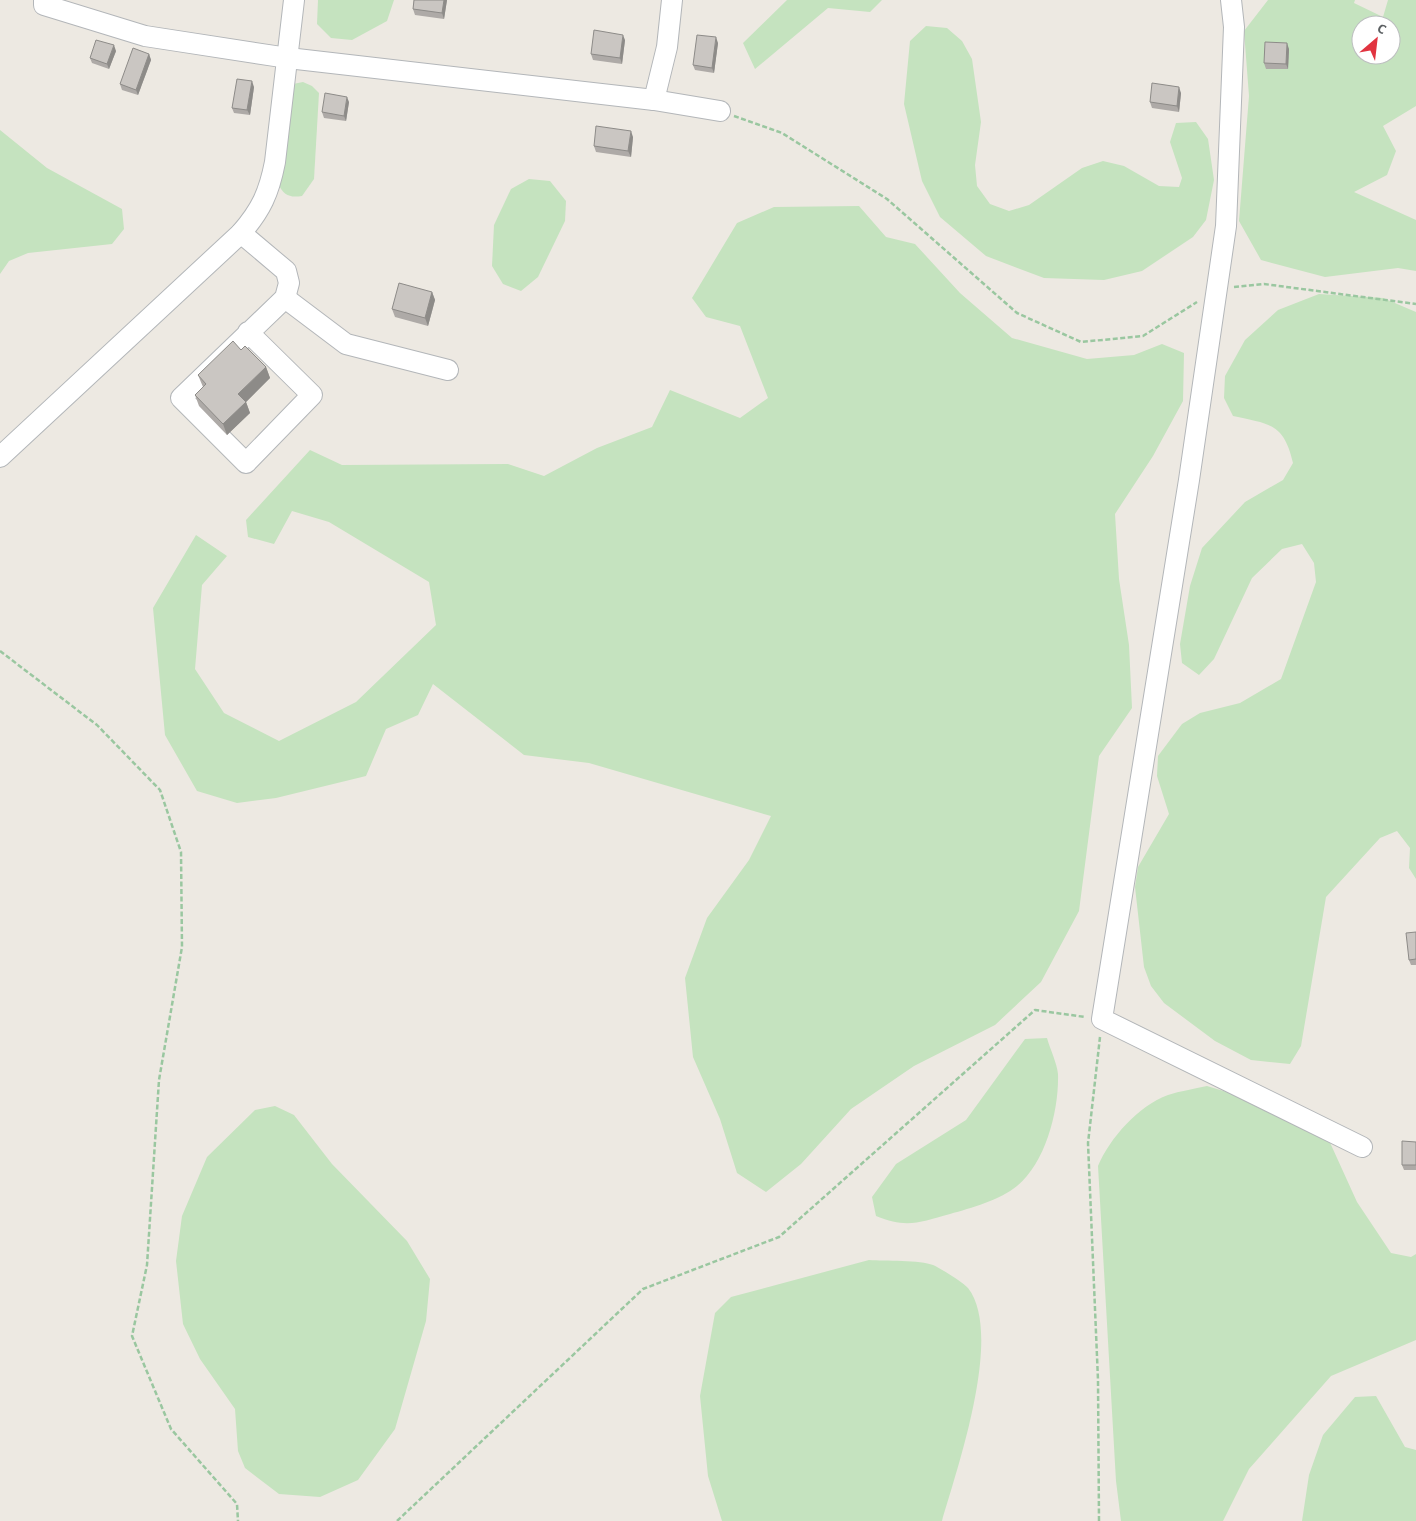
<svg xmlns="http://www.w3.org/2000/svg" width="1416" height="1521" font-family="'Alegreya Sans',sans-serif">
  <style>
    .green { fill: #c5e3bf; fill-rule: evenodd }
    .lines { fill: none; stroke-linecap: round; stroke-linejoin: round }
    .minor-casing { stroke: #b3b6b9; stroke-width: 22 }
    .path { stroke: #9ac7a0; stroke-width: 2.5; stroke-dasharray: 5 2.5; stroke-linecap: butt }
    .minor { stroke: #fff; stroke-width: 20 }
    .wall { fill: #aeaaa7 }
    .shaded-wall { fill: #8d8b88 }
    .building { fill: #cac6c2; stroke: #8d8b88 }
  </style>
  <rect width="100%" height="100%" fill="#ede9e2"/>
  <g class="green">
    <path d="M318,0h76l-7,21 -35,19 -21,-2 -14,-14z"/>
    <path d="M787,0h95l-12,12 -42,-4 -73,61 -12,-26z"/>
    <path d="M1268,0h87l-1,3 29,14 5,-17h28v106l-33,20 13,25 -9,24 -33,17 62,28v51l-18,-3 -73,9 -64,-17 -22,-39 10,-125 -5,-65zM1361,25h30v30h-30z"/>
    <path d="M926,26l21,2 15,13 10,18 9,63 -6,43 2,21 13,18 19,7 20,-6 53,-37 21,-7 21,5 35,20 20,1 3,-9 -12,-36 6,-19 20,-1 12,17 6,41 -8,40 -13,17 -51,34 -38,9 -60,-2 -58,-22 -46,-39 -18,-36 -18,-77 6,-63z"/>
    <path d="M303,82l9,4 7,7 -5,86 -12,17c-13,2 -18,-1 -24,-12l15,-100z"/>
    <path d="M0,130l47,38 75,41 2,20 -12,15 -84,9 -19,8 -9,13z"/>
    <path d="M529,179l21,2 16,20 -1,20 -27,56 -17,14 -18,-7 -11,-18 2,-41 17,-36z"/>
    <path d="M859,206l27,31 29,7 45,49 52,45 75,21 47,-4 28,-11 22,9 -1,48 -30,55 -38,58 4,65 10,66 3,63 -33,48 -20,155 -38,71 -46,43 -81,41 -63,43 -50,55 -35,28 -29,-19 -17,-54 -27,-62 -8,-79 22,-60 42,-58 22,-44 -182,-53 -65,-8 -91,-71 -15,31 -32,14 -20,47 -90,22 -39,5 -40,-12 -32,-56 -12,-127 43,-73 31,21 -25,29 -7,84 29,44 55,28 77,-39 80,-77 -7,-43 -100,-60 -37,-11 -18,33 -26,-7 -2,-17 64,-70 32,15 166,-1 36,12 53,-28 55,-21 18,-37 70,28 28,-20 -28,-72 -34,-9 -14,-19 45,-75 37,-16z"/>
    <path d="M1319,294l64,4 33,14v567l-7,-11 1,-20 -13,-17 -17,7 -54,59 -25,149 -11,18 -39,-4 -36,-19 -51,-38 -13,-17 -7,-19 -9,-80 3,-20 31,-53 -12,-38 1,-20 24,-32 18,-11 40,-10 41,-24 35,-97 -2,-19 -12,-19 -20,5 -30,29 -38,81 -15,16 -17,-12 -2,-19 10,-58 12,-38 43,-46 38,-22 10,-17c-9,-40 -24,-39 -60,-47l-9,-18 1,-22 20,-36 33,-30z"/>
    <path d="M1047,1038c3,11 10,25 11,36 1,36 -12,88 -41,112 -17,14 -46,22 -67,28 -30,8 -43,15 -74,2l-4,-19 24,-33 70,-44 59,-81z"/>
    <path d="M1207,1086l43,13 77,37 30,66 34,51 20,4 5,-3v86l-85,36 -82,93 -26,52h-102l-5,-40 -18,-315c12,-28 40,-60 70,-71 12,-4 26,-6 39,-9z"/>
    <path d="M275,1106l19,9 38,49 75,77 23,38 -4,42 -31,108 -37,51 -38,17 -41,-3 -34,-26 -7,-17 -3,-42 -35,-50 -17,-35 -7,-63 6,-45 25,-59 48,-47z"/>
    <path d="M869,1260c15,1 52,0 64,5 7,3 31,18 35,23 36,46 -11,181 -26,233h-220l-14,-45 -8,-80 15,-83 16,-16z"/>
    <path d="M1376,1396l29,51 11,3v71h-114l7,-46 14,-40 32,-38z"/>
  </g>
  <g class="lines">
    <g class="minor-casing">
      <g id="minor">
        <path d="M44,0v5l101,31 143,22 366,42 66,11"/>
        <path d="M1231,0l3,27 -8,199 -37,254 -87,539 260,128"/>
        <path d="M654,100l13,-53 5,-47"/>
        <path d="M241,233l45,38 3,12 -4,15 -104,100 65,65 66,-68 -64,-63"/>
        <path d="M285,298l61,46 102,26"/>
        <path d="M0,457l241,-224c20,-23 28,-40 34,-71l19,-162"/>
      </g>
    </g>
    <g class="path">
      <path d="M734,116l48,17 105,66 130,114 64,29 62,-6 54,-34"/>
      <path d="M1234,287l30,-3 152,20"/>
      <path d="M0,651l97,74 63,65 21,62 1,95 -23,133 -12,185 -15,71 39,93 66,75 1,17"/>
      <path d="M397,1521l246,-232 136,-52 256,-227 50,7"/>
      <path d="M1099,1521l-1,-141 -10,-237 12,-106"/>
    </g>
    <use href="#minor" class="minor"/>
  </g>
  <g class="wall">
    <path d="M414,0h33l-3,19 -29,-4 -2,-6z"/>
    <path d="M625,40l-3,24 -29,-4 -2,-6z"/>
    <path d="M718,43l-4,30 -19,-3 -2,-5z"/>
    <path d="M1289,49l-1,20h-22l-2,-6z"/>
    <path d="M116,51l-7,18 -17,-6 -2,-5z"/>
    <path d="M149,54l2,6 -13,35 -16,-5 -2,-6z"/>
    <path d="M254,87l-4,28 -16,-2 -2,-5z"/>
    <path d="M1181,93l-2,19 -27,-4 -2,-6z"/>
    <path d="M349,102l-3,19 -22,-3 -2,-6z"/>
    <path d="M633,137l-2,20 -35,-5 -2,-6z"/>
    <path d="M432,292l3,8 -7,26 -33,-9 -3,-8z"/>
    <path d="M241,350l25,17 4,11 -24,24 4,11 -23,22 -28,-29 -4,-11 8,-8 -5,-12z"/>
    <path d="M1416,932v33h-5l-2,-5z"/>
    <path d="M1416,1142v28h-12l-2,-5z"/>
  </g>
  <g class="shaded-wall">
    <path d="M444,0h3l-3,19 -2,-6z"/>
    <path d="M623,35l2,5 -3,24 -2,-6z"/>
    <path d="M716,37l2,6 -4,30 -2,-5z"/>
    <path d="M1287,43l2,6 -1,20 -2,-5z"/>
    <path d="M114,45l2,6 -7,18 -2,-5z"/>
    <path d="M149,54l2,6 -13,35 -2,-5z"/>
    <path d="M252,81l2,6 -4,28 -3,-5z"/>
    <path d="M1179,87l2,6 -2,19 -2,-6z"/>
    <path d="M347,97l2,5 -3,19 -2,-5z"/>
    <path d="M631,131l2,6 -2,20 -3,-6z"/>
    <path d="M432,292l3,8 -7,26 -3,-8z"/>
    <path d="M266,367l4,11 -24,24 4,11 -23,22 -4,-11 15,-30z"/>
  </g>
  <g class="building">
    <path d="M414,0h30l-2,13 -29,-4z"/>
    <path d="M594,30l29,5 -3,23 -29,-4z"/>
    <path d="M697,35l19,2 -4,31 -19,-3z"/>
    <path d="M96,40l18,5 -7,19 -17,-6z"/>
    <path d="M1265,42l22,1 -1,21 -22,-1z"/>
    <path d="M133,48l16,6 -13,36 -16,-6z"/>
    <path d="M237,79l15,2 -5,29 -15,-2z"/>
    <path d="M1152,83l27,4 -2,19 -27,-4z"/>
    <path d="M325,93l22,4 -3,19 -22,-4z"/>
    <path d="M596,126l35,5 -3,20 -34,-5z"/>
    <path d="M399,283l33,9 -7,26 -33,-9z"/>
    <path d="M233,341l8,9 4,-4 21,21 -28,27 8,8 -23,22 -28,-29 11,-11 -8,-9z"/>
    <path d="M1416,932v27l-7,1 -3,-27z"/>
    <path d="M1402,1141l14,1v23h-14z"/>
  </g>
  <g transform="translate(1376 40) rotate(28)"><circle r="24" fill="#ffffff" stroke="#bdbfc0"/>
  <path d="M0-4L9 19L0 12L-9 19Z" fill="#e13440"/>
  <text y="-8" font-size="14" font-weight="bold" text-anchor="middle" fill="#5b5f62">С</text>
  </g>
</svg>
